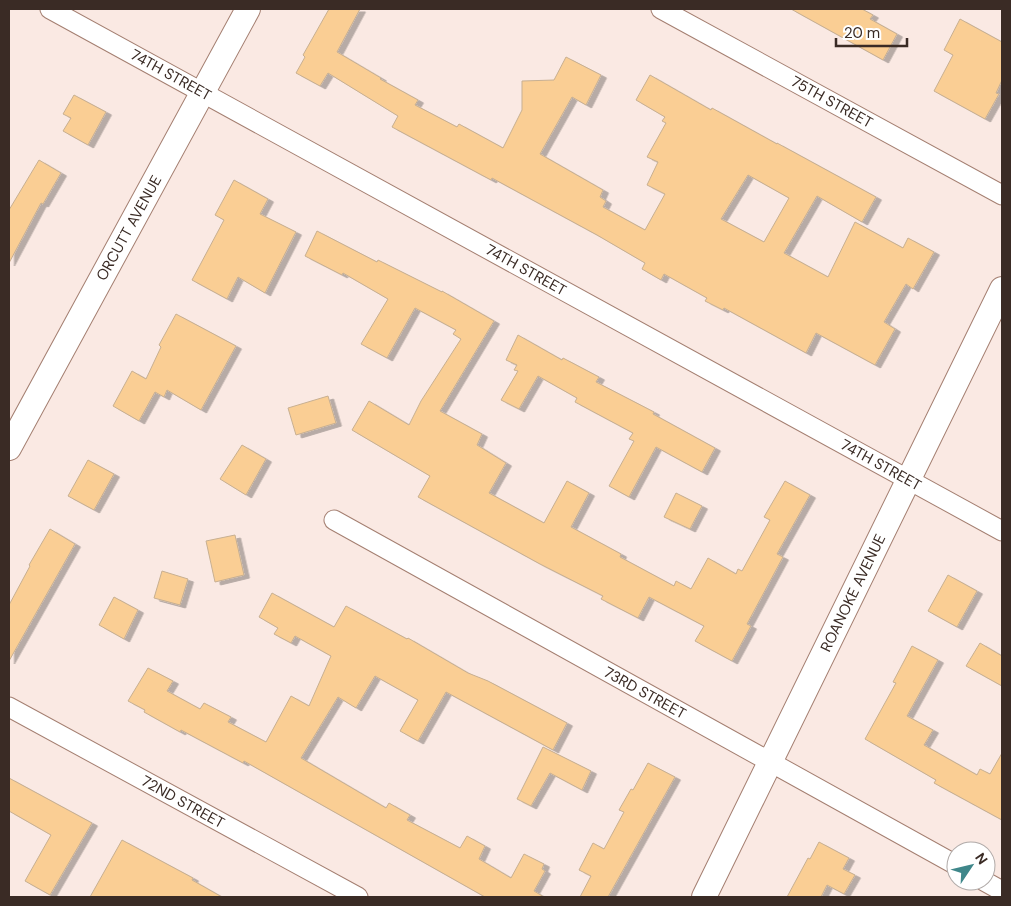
<svg xmlns="http://www.w3.org/2000/svg" width="1011" height="906" font-family="'DM Sans',sans-serif">
  <style>
    .building { fill: #face94; stroke: #c7af91; fill-rule: evenodd; filter: url(#shadow) }
    .lines { fill: none; stroke-linecap: round; stroke-linejoin: round }
    .minor-casing { stroke: #a47f71; stroke-width: 21 }
    .tertiary-casing { stroke: #a47f71; stroke-width: 26 }
    .minor { stroke: #fff; stroke-width: 19 }
    .tertiary { stroke: #fff; stroke-width: 24 }
    .labels { text-anchor: middle; stroke-width: 5; stroke-linejoin: round; paint-order: stroke }
    .street-label { font-size: 15px; fill: #3a2b25; stroke: #fff }
  </style>
  <defs>
    <filter id="shadow"><feDropShadow dx="5.5" dy="3" stdDeviation="0" flood-color="#0004"/></filter>
  </defs>
  <rect width="100%" height="100%" fill="#fae9e3"/>
  <g class="building">
    <path d="M329,9h31l-23,43 44,26 -1,1 38,21 -3,5 42,22 2,-3 44,24 19,-38v-29l32,-1 12,-23 35,18 -15,30 -14,-8 -32,57 63,36 -3,7 6,4 -3,6 42,23 20,-36 -18,-9 11,-23 -11,-5 19,-34 -4,-2 3,-4 -29,-17 14,-25 61,35 1,-2 65,36v-1l99,54 -14,25 -45,-26 -33,57 44,24 27,-55 48,26 5,-10 26,14 -21,37 -7,-5 -22,38 11,7 -20,36 -59,-32 -10,20 -82,-45 -1,2 -18,-9 2,-3 -43,-24 -3,6 -19,-11 3,-6 -48,-28 -105,-57 -1,2 -99,-53 6,-11 -70,-43 -8,13 -24,-13 9,-16 -2,-2zM748,175l41,23 -25,44 -43,-23z"/>
    <path d="M791,9h71l11,6 -3,4 27,15 -14,26z"/>
    <path d="M960,19l42,23v38l-6,13 3,1 -14,25 -51,-28 19,-36 -9,-5z"/>
    <path d="M74,95l32,17 -18,33 -25,-14 8,-13 -8,-4z"/>
    <path d="M39,160l22,13 -18,31 -2,-1 -32,60v-53z"/>
    <path d="M234,180l34,19 -8,15 36,18 -31,61 -27,-16 -11,22 -35,-19 32,-60 -9,-5z"/>
    <path d="M317,231l60,31 1,-2 64,32v-1l52,30 -54,90 42,23 -5,11 29,18 -17,30 55,30 23,-42 22,12 -18,34 50,27 -1,3 54,29 2,-5 15,8 17,-31 28,16 2,-5 4,2 28,-51 -6,-3 21,-36 25,14 -33,59 6,3 -36,67 4,2 -19,35 -37,-20 9,-15 -55,-29 -11,21 -37,-19 2,-3 -63,-32 -122,-67 12,-21 -78,-46 17,-29 40,24 12,-24 40,-62 -8,-5 3,-4 -41,-22 -28,50 -26,-14 27,-45 -45,-26 -1,2 -37,-19z"/>
    <path d="M176,314l60,32 -35,64 -34,-20 -3,7 -9,-5 -16,29 -26,-15 19,-35 14,8 15,-32 -2,-2z"/>
    <path d="M518,335l44,25 1,-2 36,19 -3,5 58,30 -1,2 62,34 -13,24 -46,-25 -27,50 -20,-11 25,-45 -5,-2 4,-6 -58,-31 2,-4 -39,-22 -19,33 -18,-9 17,-29 -4,-1 3,-5 -11,-5z"/>
    <path d="M328,396l8,27 -40,12 -8,-27z"/>
    <path d="M242,445l24,14 -20,36 -26,-16z"/>
    <path d="M88,460l26,14 -20,36 -26,-14z"/>
    <path d="M676,493l26,13 -12,23 -26,-12z"/>
    <path d="M50,529l25,15 -66,117v-56l21,-39 -1,-1z"/>
    <path d="M235,535l9,40 -29,7 -9,-41z"/>
    <path d="M162,571l26,8 -8,26 -26,-7z"/>
    <path d="M948,575l29,16 -20,36 -29,-16z"/>
    <path d="M272,593l62,34 12,-21 61,33 1,-1 60,35 20,8 79,42 -14,27 -107,-58 -28,49 -18,-10 18,-31 -43,-24 -19,32 -18,-11 -37,61 85,50 3,-5 21,12 -3,5 53,28 7,-12 18,10 -6,13 32,19 13,-24 20,10 -2,5 3,2 -11,20 10,6h-59l-241,-136 -1,2 -62,-33 -1,2 -36,-20 1,-2 -17,-9 20,-33 25,13 -6,10 33,18 4,-6 27,14 -3,5 38,20 25,-46 18,10 22,-50 -36,-20 -4,7 -17,-9 4,-6 -19,-11z"/>
    <path d="M114,597l24,13 -14,29 -25,-14z"/>
    <path d="M980,643l22,13v30l-36,-20z"/>
    <path d="M912,646l26,14 -31,56 26,14 -9,15 53,30 3,-6 10,5 12,-21v67l-68,-37 2,-3 -71,-41 31,-56 -3,-1z"/>
    <path d="M543,747l48,24 -9,19 -32,-17 -19,33 -14,-7z"/>
    <path d="M648,763l27,14 -67,120h-28l11,-21 -12,-6 14,-27 11,6 20,-37 -5,-2 12,-21 2,1z"/>
    <path d="M9,778l83,45 -42,72 -25,-14 26,-46 -42,-24z"/>
    <path d="M122,840l71,38 -1,2 30,17h-132z"/>
    <path d="M819,842l30,16 -6,11 12,6 -11,19 -17,-9 -6,12h-34l21,-39 2,1z"/>
  </g>
  <g class="lines">
    <g class="minor-casing">
      <g id="minor">
        <path d="M50,9l952,522"/>
        <path d="M661,9l341,186"/>
        <path d="M334,520l622,345"/>
        <path d="M9,707l349,190"/>
        <path d="M984,881l18,10"/>
      </g>
    </g>
    <g class="tertiary-casing">
      <g id="tertiary">
        <path d="M9,448l239,-439"/>
        <path d="M704,897l298,-608"/>
      </g>
    </g>
    <use href="#minor" class="minor"/>
    <use href="#tertiary" class="tertiary"/>
  </g>
  <g class="labels">
    <g class="street-label">
      <text transform="translate(171 75) rotate(29)" y="5">74TH STREET</text>
      <text transform="translate(832 102) rotate(29)" y="5">75TH STREET</text>
      <text transform="translate(129 228) rotate(-61)" y="5">ORCUTT AVENUE</text>
      <text transform="translate(526 270) rotate(29)" y="5">74TH STREET</text>
      <text transform="translate(881 465) rotate(29)" y="5">74TH STREET</text>
      <text transform="translate(853 593) rotate(-64)" y="5">ROANOKE AVENUE</text>
      <text transform="translate(645 693) rotate(29)" y="5">73RD STREET</text>
      <text transform="translate(183 802) rotate(29)" y="5">72ND STREET</text>
    </g>
  </g>
  <rect width="1011" height="906" fill="none" stroke="#3a2b25" stroke-width="20"/>
  <g transform="translate(971 866) rotate(55)"><circle r="24" fill="#ffffff" stroke="#b0aaa8"/>
  <path d="M0-4L9 19L0 12L-9 19Z" fill="#3f878a"/>
  <text y="-8" font-size="14" font-weight="bold" text-anchor="middle" fill="#3a2b25">N</text>
  </g>
  <path d="M836 38v8h71v-8" fill="none" stroke="#3a2b25" stroke-width="2.5"/>
  <text x="844" y="38" font-size="15" fill="#3a2b25" stroke="#ffffff" stroke-width="4" paint-order="stroke">20 m</text>
</svg>
